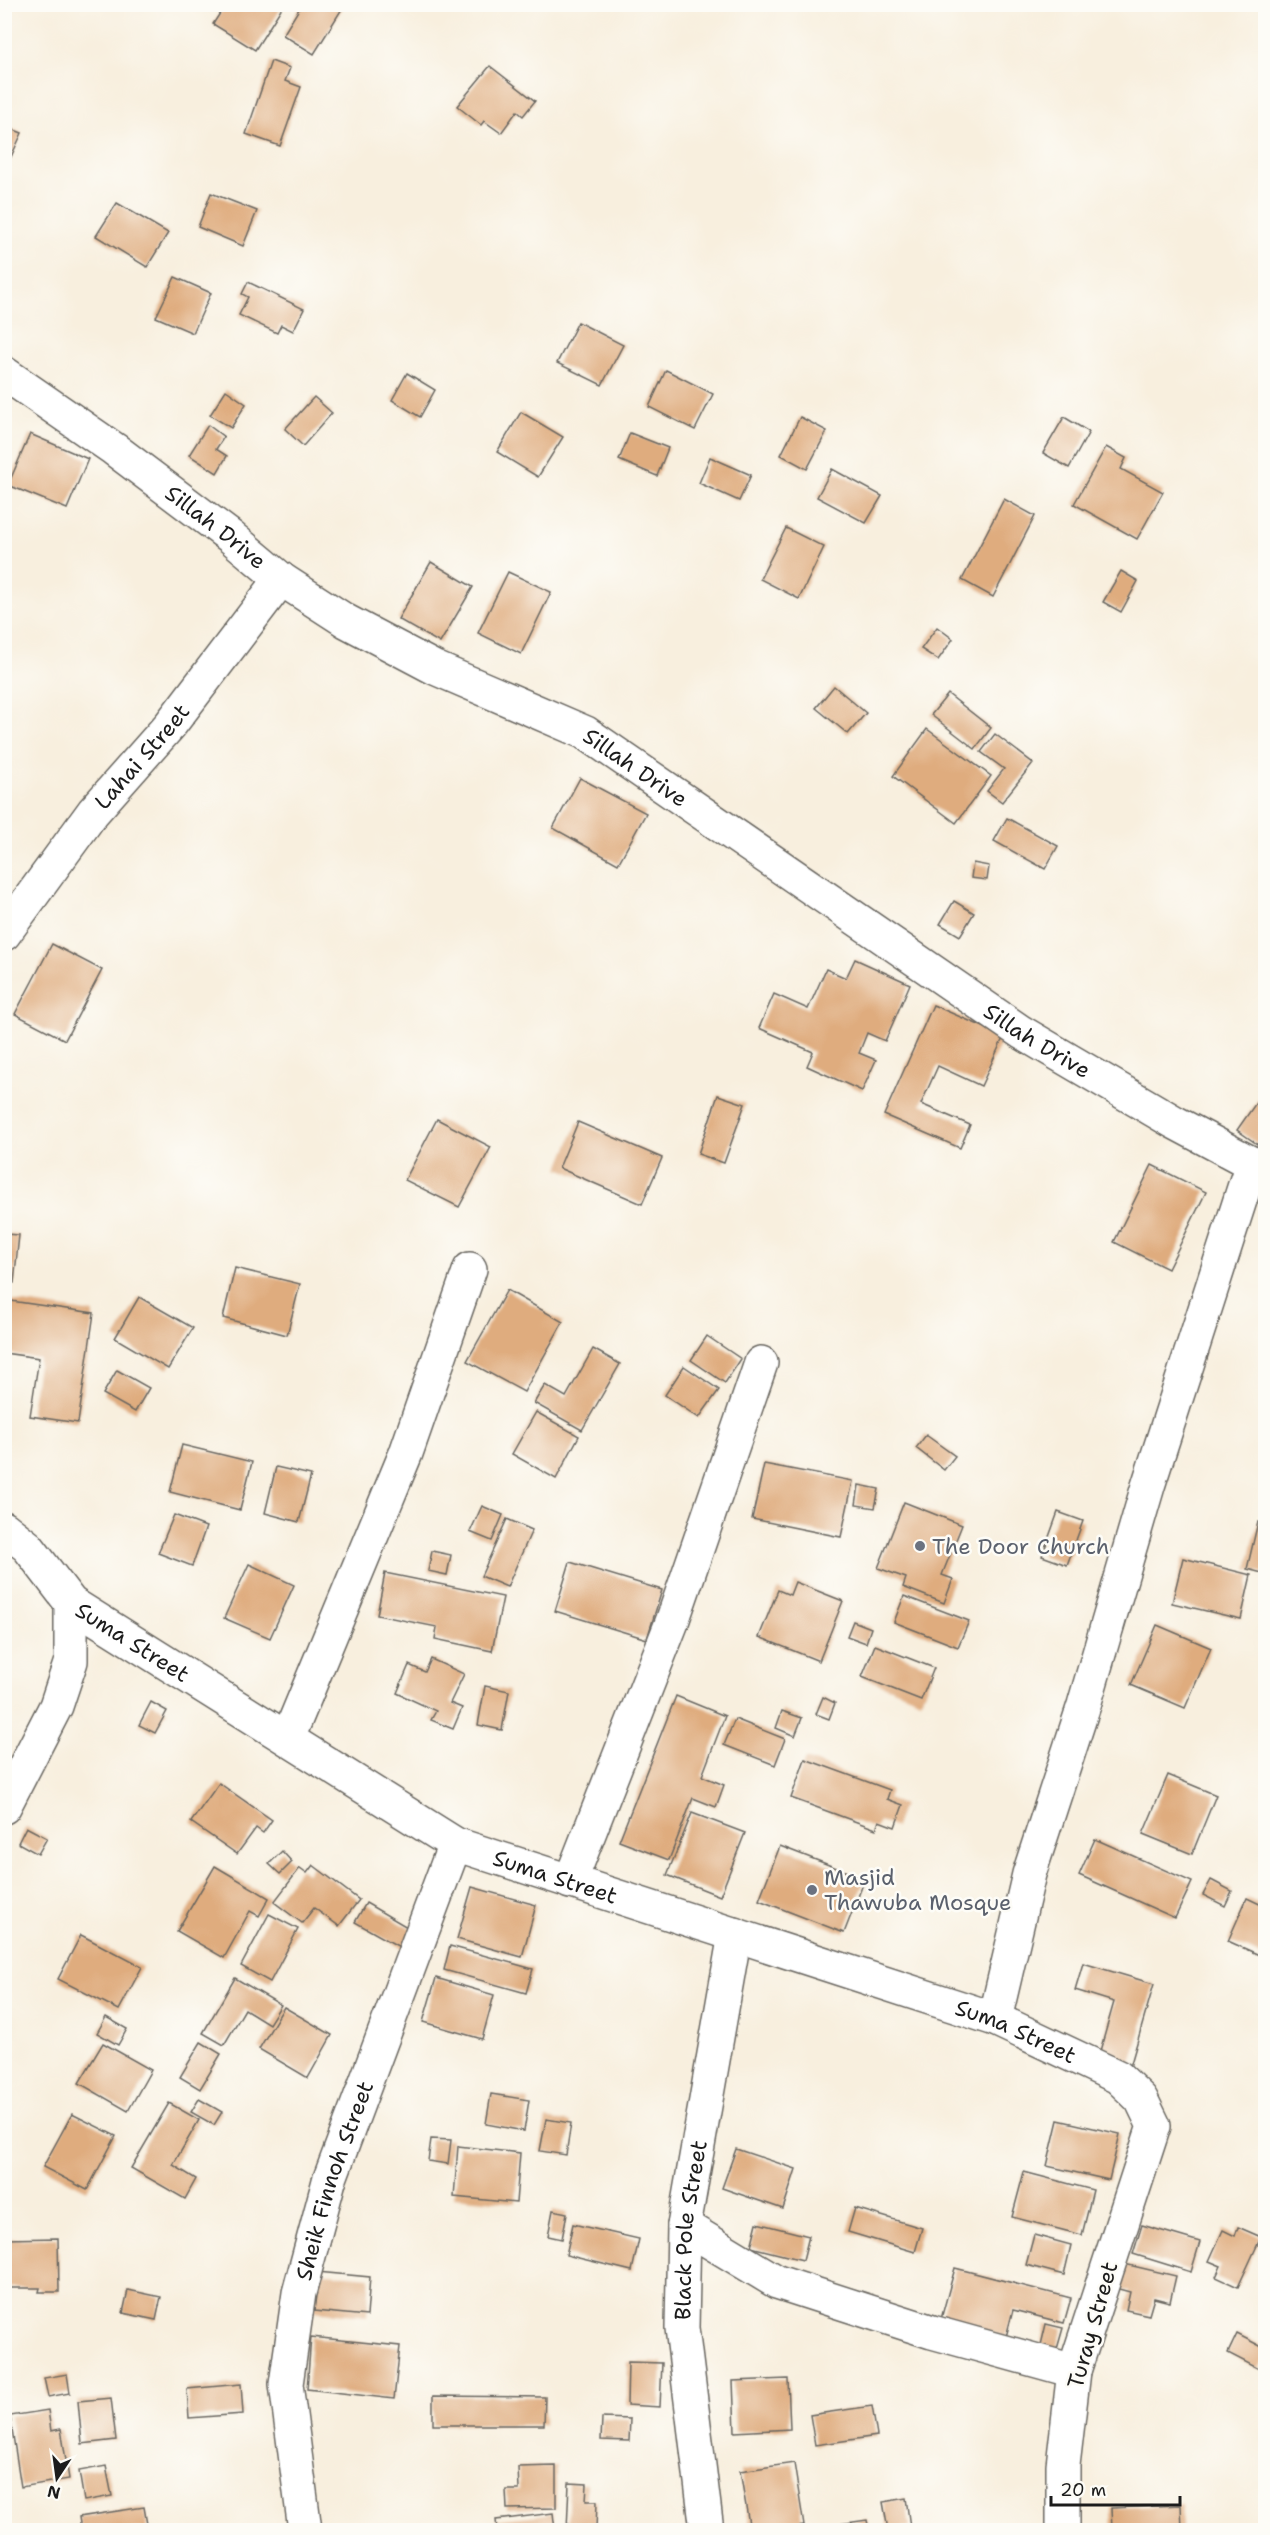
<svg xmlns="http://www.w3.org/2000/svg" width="1270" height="2535" font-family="'Shantell Sans',sans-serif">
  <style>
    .building { fill: #dfac7e }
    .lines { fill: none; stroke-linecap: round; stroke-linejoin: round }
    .minor-casing { stroke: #696660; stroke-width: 36 }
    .minor { stroke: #fff; stroke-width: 33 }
    .worship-dot { fill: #6b7280; stroke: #fdfcf7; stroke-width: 2 }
    .labels { text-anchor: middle; stroke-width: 5; stroke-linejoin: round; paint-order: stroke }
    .street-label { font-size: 22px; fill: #1c1c1c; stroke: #fdfcf7 }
    .worship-label { font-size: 22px; fill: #5b616d; stroke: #fdfcf7; text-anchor: start }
  </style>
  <rect width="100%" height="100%" fill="#fdfcf7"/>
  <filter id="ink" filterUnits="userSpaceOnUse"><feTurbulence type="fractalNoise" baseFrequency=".0167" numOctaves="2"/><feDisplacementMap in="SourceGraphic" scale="12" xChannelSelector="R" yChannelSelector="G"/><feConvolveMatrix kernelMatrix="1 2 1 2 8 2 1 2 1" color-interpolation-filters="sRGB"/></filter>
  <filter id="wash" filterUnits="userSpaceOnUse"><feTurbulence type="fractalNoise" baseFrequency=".008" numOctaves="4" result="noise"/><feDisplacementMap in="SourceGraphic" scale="24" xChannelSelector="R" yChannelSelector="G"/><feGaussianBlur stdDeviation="1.35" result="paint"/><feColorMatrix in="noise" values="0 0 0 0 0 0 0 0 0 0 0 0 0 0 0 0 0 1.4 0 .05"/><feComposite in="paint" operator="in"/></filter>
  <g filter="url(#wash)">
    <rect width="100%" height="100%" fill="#f8efde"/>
    <g id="blocks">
      <g class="building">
        <path d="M226,4l6,2 52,-2 -29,46 -42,-26z"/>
        <path d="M302,4h43l-31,50 -31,-19z"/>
        <path d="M271,61l19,7 -5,13 16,6 -21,59 -34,-12z"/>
        <path d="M490,66l45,35 -12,15 -6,-5 -16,22 -17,-12 -3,4 -24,-19z"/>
        <path d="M4,126l18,7 -18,39z"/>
        <path d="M211,193l46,18 -14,35 -45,-19z"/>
        <path d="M117,203l51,30 -21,34 -51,-31z"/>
        <path d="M175,277l36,16 -18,40 -37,-16z"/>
        <path d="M248,282l56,27 -11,22 -12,-6 -4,8 -38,-18 9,-18 -6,-3z"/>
        <path d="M578,322l45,23 -21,40 -45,-22z"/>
        <path d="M666,370l47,24 -18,36 -46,-23z"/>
        <path d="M407,373l28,17 -15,27 -28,-17z"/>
        <path d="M226,390l20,14 -15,24 -21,-13z"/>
        <path d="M314,397l18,16 -29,33 -18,-17z"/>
        <path d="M521,412l42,25 -25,40 -41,-25z"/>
        <path d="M800,417l27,14 -20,38 -26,-14z"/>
        <path d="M1064,417l25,15 -20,36 -26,-15z"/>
        <path d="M208,425l16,12 -8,12 11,7 -10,17 -28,-18z"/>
        <path d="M630,433l38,15 -11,28 -38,-16z"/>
        <path d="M30,434l58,25 -21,50 -59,-24z"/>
        <path d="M1106,447l20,11 -5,11 42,23 -26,47 -63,-35z"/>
        <path d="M710,457l41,18 -12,26 -40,-18z"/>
        <path d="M832,469l50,27 -16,27 -49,-26z"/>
        <path d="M1004,499l31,17 -42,81 -31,-17z"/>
        <path d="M786,528l38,19 -25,52 -39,-20z"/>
        <path d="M431,562l42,25 -33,56 -42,-24z"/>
        <path d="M1121,571l17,10 -17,31 -18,-10z"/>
        <path d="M508,572l43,20 -30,62 -43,-21z"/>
        <path d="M937,627l16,12 -15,21 -17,-11z"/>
        <path d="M834,686l32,27 -18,21 -32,-26z"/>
        <path d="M948,694l43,34 -16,21 -44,-34z"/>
        <path d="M927,729l64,47 -35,47 -63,-47z"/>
        <path d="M995,734l38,29 -31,39 -15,-11 17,-22 -23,-17z"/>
        <path d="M580,778l66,35 -28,51 -65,-36z"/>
        <path d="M1007,818l51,28 -13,23 -51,-28z"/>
        <path d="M973,863l16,3 -2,14 -16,-2z"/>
        <path d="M954,901l20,12 -14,23 -20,-12z"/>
        <path d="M52,944l50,26 -37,70 -50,-26z"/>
        <path d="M855,959l55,25 -25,57 -18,-8 -8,20 17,7 -14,31 -55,-25 6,-14 -54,-24 15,-34 34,15 18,-40 20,9z"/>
        <path d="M933,1005l71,31 -23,50 -43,-20 -17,38 49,21 -10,23 -76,-33z"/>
        <path d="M718,1095l27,9 -21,59 -26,-9z"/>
        <path d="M1258,1100l8,5v33l-6,8 -23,-16z"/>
        <path d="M437,1119l54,28 -32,60 -54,-27z"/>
        <path d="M578,1122l84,36 -20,46 -83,-36z"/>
        <path d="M1152,1165l54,27 -38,77 -54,-27z"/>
        <path d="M4,1234l15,1 -5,48 -10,-1z"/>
        <path d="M235,1268l65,16 -13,51 -64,-17z"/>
        <path d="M507,1290l56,32 -39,70 -57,-31z"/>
        <path d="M139,1297l54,31 -25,41 -53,-31z"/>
        <path d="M4,1300l90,13 -16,110 -48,-7 9,-58 -35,-5z"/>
        <path d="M707,1336l34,23 -16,24 -34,-23z"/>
        <path d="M593,1349l27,15 -38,66 -48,-27 11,-18 21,12z"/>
        <path d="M684,1366l35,24 -20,28 -34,-23z"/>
        <path d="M117,1370l32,18 -14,24 -32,-18z"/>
        <path d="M536,1412l43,24 -23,43 -44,-25z"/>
        <path d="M926,1435l29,21 -11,14 -28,-22z"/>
        <path d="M182,1445l70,17 -12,48 -70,-18z"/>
        <path d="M764,1464l89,17 -12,56 -89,-18z"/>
        <path d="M276,1467l35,8 -12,47 -34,-9z"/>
        <path d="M859,1485l20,4 -4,19 -19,-3z"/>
        <path d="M904,1502l58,23 -20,50 11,4 -9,24 -41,-16 3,-9 -28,-10z"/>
        <path d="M482,1506l21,9 -11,26 -22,-9z"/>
        <path d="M1058,1512l25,9 -16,44 -25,-9z"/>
        <path d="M174,1515l32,12 -14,39 -34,-13z"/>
        <path d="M507,1519l25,11 -25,57 -26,-11z"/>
        <path d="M1258,1522l8,2v50l-19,-5z"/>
        <path d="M432,1551l19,4 -4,20 -19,-4z"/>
        <path d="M1183,1558l68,17 -10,44 -69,-16z"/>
        <path d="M570,1562l92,28 -15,49 -92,-28z"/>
        <path d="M249,1564l45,21 -24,53 -46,-20z"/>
        <path d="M385,1573l118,24 -11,54 -57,-12 2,-12 -60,-12z"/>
        <path d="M795,1582l48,19 -24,60 -60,-24 19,-47 12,5z"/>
        <path d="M904,1596l65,25 -11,26 -64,-25z"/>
        <path d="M853,1621l18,7 -5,15 -19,-7z"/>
        <path d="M1157,1625l54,23 -26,60 -54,-23z"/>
        <path d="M875,1645l59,23 -13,32 -59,-23z"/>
        <path d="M431,1659l33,15 -14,29 12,5 -9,21 -22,-9 5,-9 -39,-18 12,-28 16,7z"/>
        <path d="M485,1686l24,5 -7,39 -24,-5z"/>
        <path d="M676,1696l49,20 -23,60 22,9 -8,22 -23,-9 -24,62 -50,-19z"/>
        <path d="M823,1697l12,6 -6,16 -13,-5z"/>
        <path d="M151,1702l16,9 -12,22 -16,-8z"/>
        <path d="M782,1711l20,7 -7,18 -19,-8z"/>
        <path d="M735,1719l50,20 -10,26 -51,-20z"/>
        <path d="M805,1759l85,31 -3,9 16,6 -8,22 -16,-6 -3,8 -85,-31z"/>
        <path d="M1168,1775l48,20 -24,59 -49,-20z"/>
        <path d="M219,1783l53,37 -9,13 -7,-5 -19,26 -46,-32z"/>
        <path d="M692,1813l53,20 -25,63 -53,-21z"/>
        <path d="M26,1827l21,11 -9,16 -20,-11z"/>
        <path d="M1095,1839l97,43 -17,36 -96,-43z"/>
        <path d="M780,1846l85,33 -21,54 -85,-33z"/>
        <path d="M282,1851l10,11 -12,12 -11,-10z"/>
        <path d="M313,1865l46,35 -20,26 -25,-18 -12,15 -28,-21 26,-34 7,5z"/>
        <path d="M215,1866l54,32 -10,18 -9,-5 -26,47 -47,-27z"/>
        <path d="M1211,1880l21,11 -7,15 -22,-11z"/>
        <path d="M472,1887l64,18 -14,52 -65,-18z"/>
        <path d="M1247,1898l19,9v51l-38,-17z"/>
        <path d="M366,1903l48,28 -11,18 -48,-27z"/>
        <path d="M269,1914l29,15 -28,53 -29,-16z"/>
        <path d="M81,1935l61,32 -23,43 -61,-31z"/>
        <path d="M450,1946l83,23 -7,24 -82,-23z"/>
        <path d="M1083,1963l71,21 -24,83 -32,-9 16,-56 -39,-12z"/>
        <path d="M235,1978l46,27 -12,19 -24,-15 -21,36 -21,-12z"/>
        <path d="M436,1978l58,17 -12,44 -59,-17z"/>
        <path d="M284,2007l48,28 -24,43 -49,-29z"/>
        <path d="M106,2017l21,12 -9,16 -21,-12z"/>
        <path d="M201,2042l20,12 -21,35 -20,-12z"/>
        <path d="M103,2043l48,27 -23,41 -49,-28z"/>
        <path d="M491,2094l38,6 -5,31 -38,-7z"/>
        <path d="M199,2099l23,13 -8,13 -23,-13z"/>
        <path d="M169,2103l30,17 -26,45 23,14 -11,20 -54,-31z"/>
        <path d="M72,2114l44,22 -29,54 -44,-23z"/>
        <path d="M546,2119l25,4 -5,32 -26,-4z"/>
        <path d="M1058,2120l62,14 -11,46 -62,-14z"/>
        <path d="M431,2139l20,1 -3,24 -20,-3z"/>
        <path d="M458,2146l62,7 -4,50 -62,-6z"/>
        <path d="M736,2149l60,20 -13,40 -61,-21z"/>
        <path d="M1024,2172l69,18 -11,45 -70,-18z"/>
        <path d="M855,2208l67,20 -7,24 -67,-20z"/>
        <path d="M553,2210l14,3 -5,26 -14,-3z"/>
        <path d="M757,2223l52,13 -6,24 -52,-13z"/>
        <path d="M573,2224l66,15 -7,32 -66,-16z"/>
        <path d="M1142,2225l58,17 -9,30 -58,-18z"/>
        <path d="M1238,2227l23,10 -23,50 -22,-10 5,-11 -12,-5 14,-31 12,6z"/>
        <path d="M1034,2235l37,10 -7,30 -38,-10z"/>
        <path d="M58,2238l1,54h-20l1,-4h-36v-49z"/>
        <path d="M1120,2263l56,13 -6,26 -16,-4 -5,17 -23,-5 4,-18 -15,-4z"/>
        <path d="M955,2268l116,30 -7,25 -51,-13 -7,27 -65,-18z"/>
        <path d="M317,2272l53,5 -3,39 -53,-5z"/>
        <path d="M128,2290l33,7 -5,23 -33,-7z"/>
        <path d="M1046,2324l17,4 -6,21 -16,-4z"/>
        <path d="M1237,2334l29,15v7l-7,13 -31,-16z"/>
        <path d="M311,2337l89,9 -6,53 -87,-10z"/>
        <path d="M628,2362l34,1 -2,44 -33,-2z"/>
        <path d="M67,2374l3,19 -22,4 -4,-19z"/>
        <path d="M788,2379l2,50 -55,3 -2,-51z"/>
        <path d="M241,2384l2,30 -54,4 -2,-29z"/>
        <path d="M433,2396l112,1 -1,28h-111z"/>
        <path d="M111,2398l5,42 -34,4 -4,-43z"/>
        <path d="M872,2406l5,30 -62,9 -5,-30z"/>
        <path d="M48,2410l3,21 10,-2 8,50 -48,8 -11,-71z"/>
        <path d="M602,2418l28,1 -1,22 -28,-1z"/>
        <path d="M794,2463l10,63 -29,4h-25l-10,-59z"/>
        <path d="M106,2466l6,30 -28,5 -5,-30z"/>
        <path d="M556,2466v42l-49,1 -1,-19h13l-1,-23z"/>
        <path d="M569,2483l18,1 -1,17h11l-1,29h-29z"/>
        <path d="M906,2498l4,29 -22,3 -5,-28z"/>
        <path d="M1181,2505l1,25h-70l-1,-22z"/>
        <path d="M144,2507l4,23h-67l-2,-13z"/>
        <path d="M553,2513l2,17h-58l-1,-10z"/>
        <path d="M867,2520l2,10h-51v-3z"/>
      </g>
    </g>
  </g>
  <g filter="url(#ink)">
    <use href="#blocks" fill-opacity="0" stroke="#696660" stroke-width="1.5"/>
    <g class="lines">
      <g class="minor-casing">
        <g id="minor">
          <path id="s1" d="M4,373l110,76 117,88 50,42 65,42 89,47 151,65 435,299 153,90 92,49"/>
          <path id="s2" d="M4,934l89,-122 77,-87 111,-146"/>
          <path id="s3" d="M4,1528l24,19 43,56 384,241 540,175 123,58 23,22 13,27 -80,245 -11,94v65"/>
          <path d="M288,1738l118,-285 64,-184"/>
          <path d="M4,1807l52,-101 15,-45v-58"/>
          <path d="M570,1882l102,-260 89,-259"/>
          <path d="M995,2019l34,-145 55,-169 64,-219 104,-323"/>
          <path d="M684,2226l93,56 155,50 142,39"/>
          <path id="s4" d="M305,2530l-19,-146 13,-91 30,-112 126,-337"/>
          <path id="s5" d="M707,2530l-25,-202 2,-102 51,-292"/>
        </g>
      </g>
      <use href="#minor" class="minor"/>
    </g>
  </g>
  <g class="worship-dot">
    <circle cx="920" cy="1546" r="6"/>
    <circle cx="812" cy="1890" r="6"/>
  </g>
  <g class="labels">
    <g class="street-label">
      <text dy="8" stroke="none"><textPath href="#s1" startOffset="262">Sillah Drive</textPath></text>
      <text dy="8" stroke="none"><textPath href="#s2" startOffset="225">Lahai Street</textPath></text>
      <text dy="8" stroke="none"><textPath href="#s1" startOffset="748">Sillah Drive</textPath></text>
      <text dy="8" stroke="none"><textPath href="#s1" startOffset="1234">Sillah Drive</textPath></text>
      <text dy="8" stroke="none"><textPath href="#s3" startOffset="174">Suma Street</textPath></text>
      <text dy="8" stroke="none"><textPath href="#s3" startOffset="660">Suma Street</textPath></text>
      <text dy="8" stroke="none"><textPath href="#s3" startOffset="1146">Suma Street</textPath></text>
      <text dy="8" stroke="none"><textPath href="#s4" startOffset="357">Sheik Finnoh Street</textPath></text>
      <text dy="8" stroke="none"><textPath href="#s5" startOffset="302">Black Pole Street</textPath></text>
      <text transform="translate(1092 2325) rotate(-74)" y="8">Turay Street</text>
    </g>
    <g class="worship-label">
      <text x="932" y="1554">The Door Church</text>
      <text x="824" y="1885">Masjid<tspan x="824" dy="25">Thawuba Mosque</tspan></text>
    </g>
  </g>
  <rect width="1270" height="2535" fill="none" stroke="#fdfcf7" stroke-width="24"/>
  <g transform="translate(57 2478) rotate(193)" stroke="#fdfcf7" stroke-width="4.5" paint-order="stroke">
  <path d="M0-4.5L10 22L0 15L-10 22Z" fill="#1c1c1c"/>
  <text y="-9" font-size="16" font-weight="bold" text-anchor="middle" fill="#1c1c1c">N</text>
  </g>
  <path d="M1051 2496v9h129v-9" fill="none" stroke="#1c1c1c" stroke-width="3"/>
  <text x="1060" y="2496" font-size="18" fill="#1c1c1c" stroke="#fdfcf7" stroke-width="4.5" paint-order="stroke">20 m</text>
</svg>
